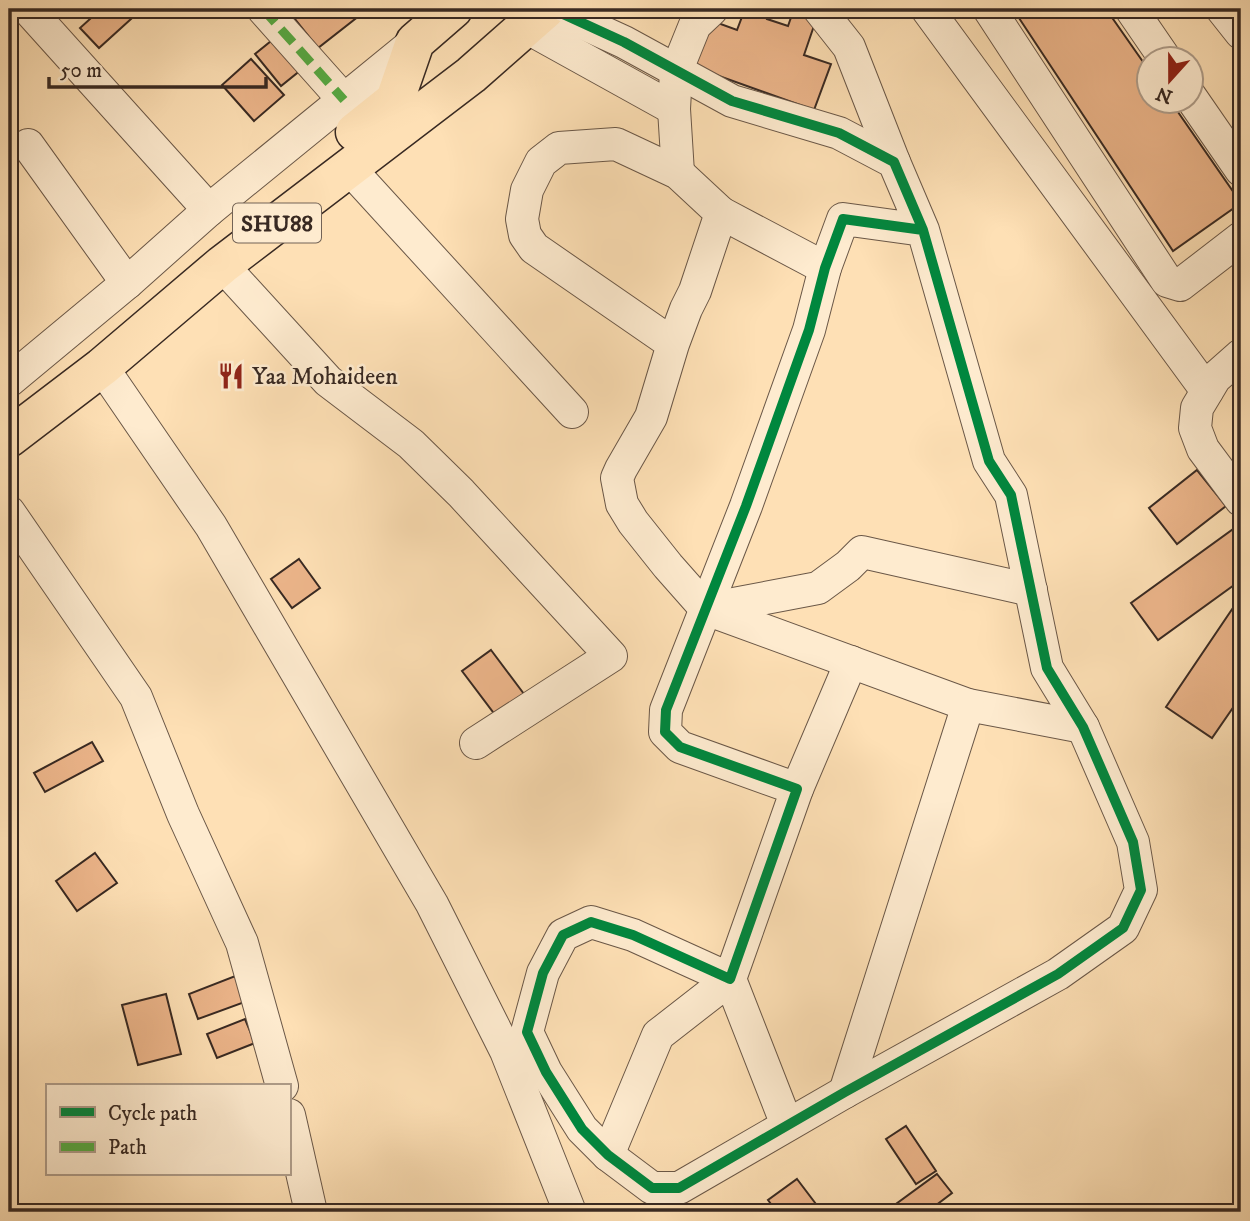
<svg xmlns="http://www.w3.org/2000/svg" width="1250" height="1221" font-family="'IM FELL DW Pica',serif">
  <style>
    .building { fill: #ecb58a; stroke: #382922; stroke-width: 2 }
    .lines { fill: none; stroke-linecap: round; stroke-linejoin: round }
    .minor-casing { stroke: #6a5747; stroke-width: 34 }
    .major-casing { stroke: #382922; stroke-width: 41 }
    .minor { stroke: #feebcf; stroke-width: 32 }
    .major { stroke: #fee0b5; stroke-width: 38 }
    .quiet { stroke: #55ab43; stroke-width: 9; stroke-dasharray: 18 9; stroke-linecap: butt }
    .cycleway-casing { stroke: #feebcf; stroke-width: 15 }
    .cycleway { stroke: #00873e; stroke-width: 10 }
    .labels { text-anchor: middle; stroke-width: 5; stroke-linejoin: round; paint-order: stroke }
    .shield { fill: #feebcf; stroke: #736356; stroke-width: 2 }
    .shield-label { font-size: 23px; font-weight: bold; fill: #382922 }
    .poi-label { font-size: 24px; fill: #382922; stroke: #feebcf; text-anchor: start }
  </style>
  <rect width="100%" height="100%" fill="#fee0b5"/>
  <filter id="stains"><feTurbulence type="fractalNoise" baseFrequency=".00286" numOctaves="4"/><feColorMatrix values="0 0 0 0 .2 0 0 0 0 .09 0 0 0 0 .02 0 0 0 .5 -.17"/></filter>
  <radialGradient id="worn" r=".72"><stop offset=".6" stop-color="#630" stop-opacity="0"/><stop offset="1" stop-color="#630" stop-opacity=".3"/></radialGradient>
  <g class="building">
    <path d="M101,9h41l-43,39 -19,-20z"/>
    <path d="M297,9h65l2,3 -46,36 -27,-34z"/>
    <path d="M745,9h25l-3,10 21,7 6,-17h7l17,5 -14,41 27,9 -17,46 -123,-44 16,-47 30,11z"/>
    <path d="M1013,9h93l42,60v33h23l70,101 -68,48z"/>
    <path d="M281,33l26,32 -26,21 -26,-32z"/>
    <path d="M251,59l33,36 -30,26 -32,-36z"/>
    <path d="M1197,470l29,36 -49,38 -28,-36z"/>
    <path d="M1236,527l5,8v45l-83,60 -27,-37z"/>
    <path d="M299,559l21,29 -28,20 -21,-29z"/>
    <path d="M1241,596v100l-29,42 -46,-31z"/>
    <path d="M491,650l33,44 -28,22 -34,-45z"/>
    <path d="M92,742l11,19 -58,31 -11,-19z"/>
    <path d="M95,853l22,30 -40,28 -21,-30z"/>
    <path d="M243,973l10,26 -55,20 -9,-25z"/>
    <path d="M166,994l15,60 -43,11 -16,-60z"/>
    <path d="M245,1019l10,24 -38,15 -10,-24z"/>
    <path d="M906,1126l30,45 -20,13 -30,-45z"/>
    <path d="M937,1174l15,19 -25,19h-42z"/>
    <path d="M797,1179l25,33h-45l-9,-12z"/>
  </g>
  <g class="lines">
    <g class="minor-casing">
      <g id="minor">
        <path d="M28,9l181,201"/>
        <path d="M263,9l81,91"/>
        <path d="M552,9l72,33 108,59 107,32 55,29 29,68 66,231 22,34 36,173 36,59 50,115 8,48 -18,38 -65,46 -213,118 -166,96h-27l-44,-33 -26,-26 -36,-57 -19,-40 16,-59 20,-38 28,-13 42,13 97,44 67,-190 -117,-42 -15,-15 1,-22 80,-204 63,-176 16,-62 18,-49 80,11"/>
        <path d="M819,9l30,38 45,115"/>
        <path d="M927,9l280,382"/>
        <path d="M989,9l178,272 13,4 61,-47"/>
        <path d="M1131,9l35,51"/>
        <path d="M1222,9l19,24"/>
        <path d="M526,27l148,82"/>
        <path d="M1190,96l51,74"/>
        <path d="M28,145l99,138"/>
        <path d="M349,168l223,244"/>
        <path d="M678,173l-4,-64 2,-37 19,-47 17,-16"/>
        <path d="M721,213l104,55"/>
        <path d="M222,265l106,116 83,63 50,49 150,163 -135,87"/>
        <path d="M673,344l-139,-96 -9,-13 -3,-16 5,-29 14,-28 18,-14 57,-4 62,29 43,40 -26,78 -9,18 -13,35 -22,73 -30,52 -4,9 5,26 11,18 35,44 38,43 262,96 115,22"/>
        <path d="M1241,355l-26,23 -18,30 -2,20 8,21 38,51"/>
        <path d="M102,367l109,159 221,378 74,147 64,161"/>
        <path d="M9,381l118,-98 82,-73 206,-168"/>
        <path d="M9,512l127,185 47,117 59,129 40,143"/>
        <path d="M707,609l111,-21 30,-22 14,-14 169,38"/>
        <path d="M797,789l54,-127"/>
        <path d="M845,1092l123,-387"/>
        <path d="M289,1115l22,97"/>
        <path d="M608,1155l50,-120 72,-56 57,146"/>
      </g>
    </g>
    <g class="major-casing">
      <g id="major">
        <path d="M355,132l40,-32 20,-58 38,-33"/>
        <path d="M9,438l93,-71 120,-102 249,-190 75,-66"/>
      </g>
    </g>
    <use href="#minor" class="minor"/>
    <use href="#major" class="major"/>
    <path class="quiet" d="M263,9l81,91"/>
    <g class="cycleway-casing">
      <path id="cycleway" d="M552,9l72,33 108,59 107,32 55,29 29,68 66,231 22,34 36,173 36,59 50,115 8,48 -18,38 -65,46 -213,118 -166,96h-27l-44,-33 -26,-26 -36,-57 -19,-40 16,-59 20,-38 28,-13 42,13 97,44 67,-190 -117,-42 -15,-15 1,-22 80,-204 63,-176 16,-62 18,-49 80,11"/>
    </g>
    <use href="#cycleway" class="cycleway"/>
  </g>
  <defs>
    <g id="restaurant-bare" transform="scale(2.1)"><path d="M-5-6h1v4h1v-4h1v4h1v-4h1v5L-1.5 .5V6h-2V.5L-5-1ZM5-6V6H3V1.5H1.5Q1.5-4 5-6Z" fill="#8f2418" stroke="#feebcf" stroke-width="2.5" paint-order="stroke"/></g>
  </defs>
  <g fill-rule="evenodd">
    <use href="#restaurant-bare" x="231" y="376"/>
  </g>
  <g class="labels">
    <rect class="shield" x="233" y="203.5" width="88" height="39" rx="5"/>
    <g class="shield-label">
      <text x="277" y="231">SHU88</text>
    </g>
    <g class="poi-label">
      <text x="252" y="384">Yaa Mohaideen</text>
    </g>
  </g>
  <rect width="1250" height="1221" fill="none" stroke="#fee0b5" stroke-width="35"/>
  <rect x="10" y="10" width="1229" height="1200" fill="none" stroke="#382922" stroke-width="3.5"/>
  <rect x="18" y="18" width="1215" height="1186" fill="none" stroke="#382922" stroke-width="2"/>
  <rect x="46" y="1084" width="245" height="91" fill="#feebcf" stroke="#af9d8a" stroke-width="2"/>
  <rect x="60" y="1107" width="35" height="10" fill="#00873e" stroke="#af9d8a" stroke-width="2"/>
  <text x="108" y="1120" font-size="21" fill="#382922">Cycle path</text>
  <rect x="60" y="1142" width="35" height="10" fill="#55ab43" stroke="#af9d8a" stroke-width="2"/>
  <text x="108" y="1154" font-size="21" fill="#382922">Path</text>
  <g transform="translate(1170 80) rotate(201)"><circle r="33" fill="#feebcf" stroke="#af9d8a" stroke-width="2"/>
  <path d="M0-5L12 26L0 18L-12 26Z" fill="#8f2418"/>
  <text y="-10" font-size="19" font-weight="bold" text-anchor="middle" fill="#382922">N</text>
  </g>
  <path d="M49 77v10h217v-10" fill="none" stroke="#382922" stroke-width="3.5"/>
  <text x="60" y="77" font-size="21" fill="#382922" stroke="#feebcf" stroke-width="5" paint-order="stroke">50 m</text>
  <rect width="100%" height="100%" filter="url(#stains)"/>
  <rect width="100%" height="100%" fill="url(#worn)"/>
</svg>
